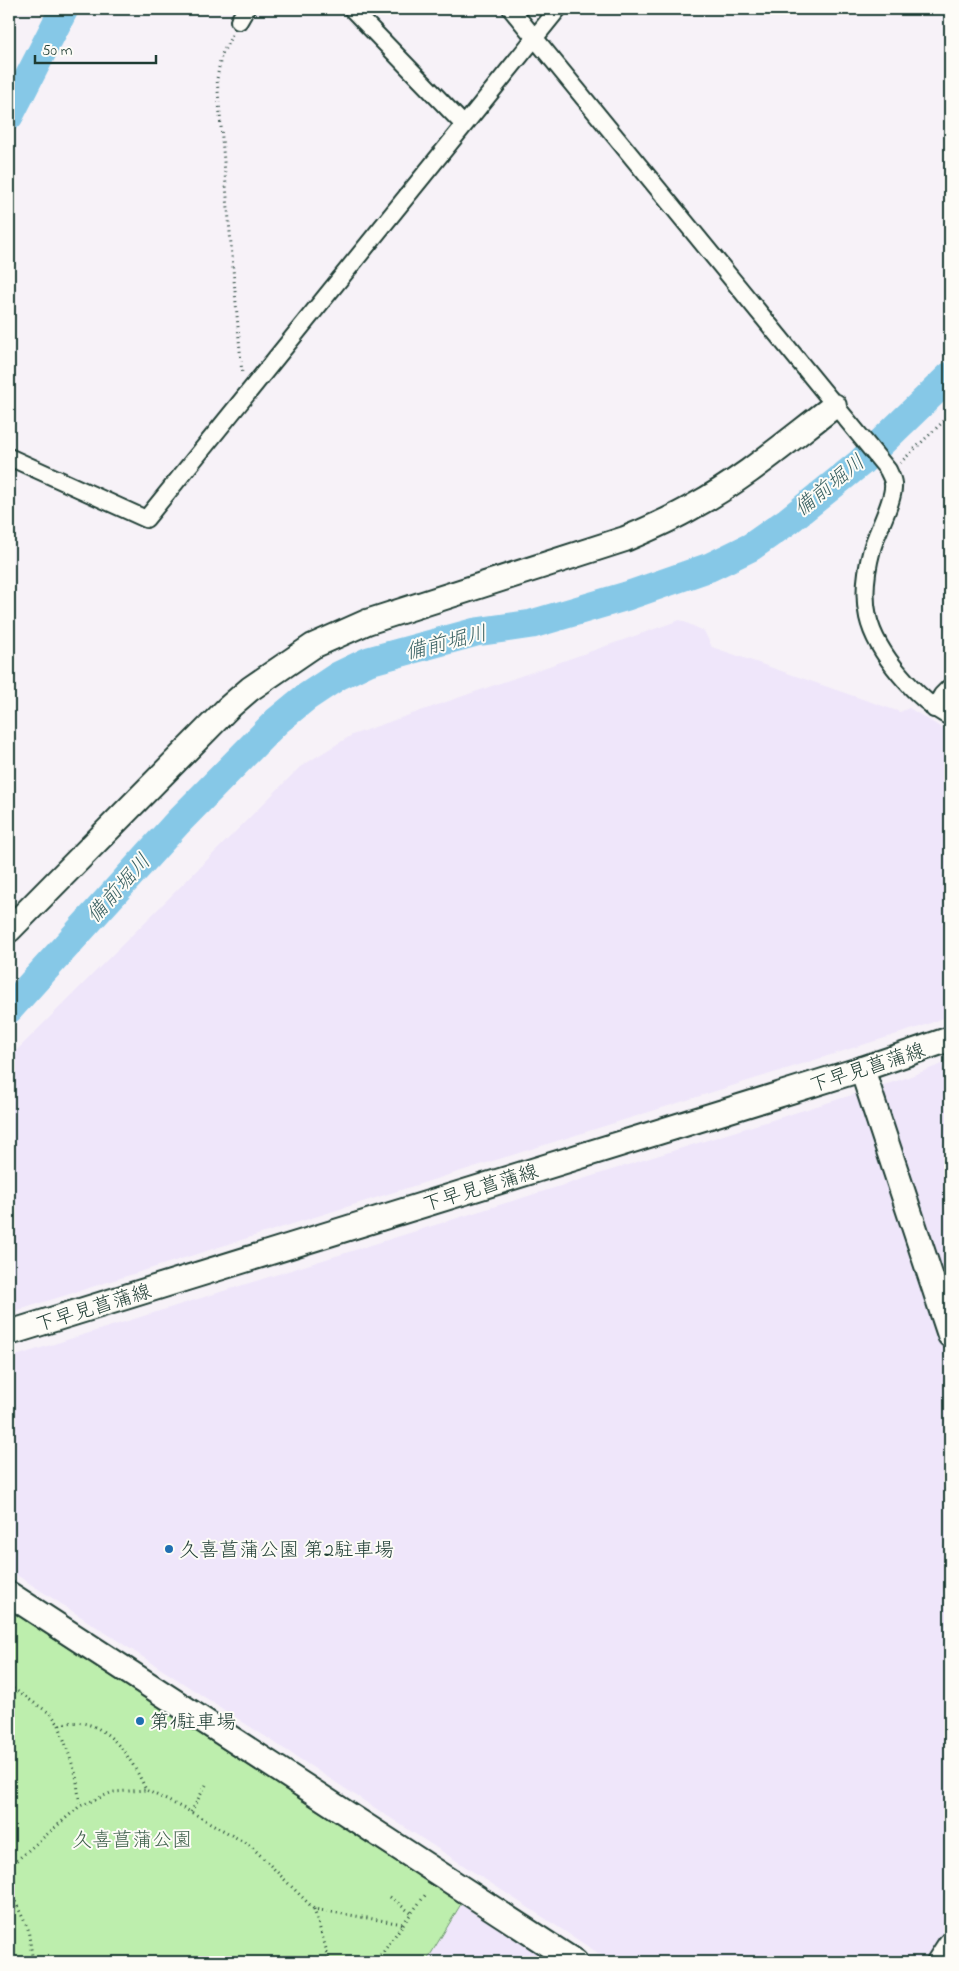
<svg xmlns="http://www.w3.org/2000/svg" width="959" height="1971" font-family="'Indie Flower','Klee One',sans-serif">
  <style>
    .built { fill: #efe6fa }
    .green { fill: #bdeead; stroke: #6e9670 }
    .lines { fill: none; stroke-linecap: round; stroke-linejoin: round }
    .river { stroke: #86c8e7; stroke-width: 29 }
    .street-casing { stroke: #1f3d34; stroke-width: 20 }
    .secondary-casing { stroke: #1f3d34; stroke-width: 28 }
    .path { stroke: #1f3d34; stroke-width: 3; stroke-dasharray: 1 4; stroke-linecap: butt }
    .street { stroke: #fdfcf7; stroke-width: 16 }
    .secondary { stroke: #fdfcf7; stroke-width: 24 }
    .poi-dot { fill: #1f6fb2; stroke: #fdfcf7; stroke-width: 2 }
    .labels { text-anchor: middle; stroke-width: 4; stroke-linejoin: round; paint-order: stroke }
    .street-label { font-size: 20px; fill: #1f3d34; stroke: #fdfcf7 }
    .poi-label { font-size: 20px; fill: #1f3d34; stroke: #fdfcf7; text-anchor: start }
    .park-label { font-size: 20px; fill: #3f604c; stroke: #fdfcf7 }
    .water-label { font-size: 21px; font-style: italic; fill: #396061; stroke: #fdfcf7 }
  </style>
  <rect width="100%" height="100%" fill="#f7f2f8"/>
  <filter id="ink" filterUnits="userSpaceOnUse"><feTurbulence type="fractalNoise" baseFrequency=".02" numOctaves="2"/><feDisplacementMap in="SourceGraphic" scale="10" xChannelSelector="R" yChannelSelector="G"/><feConvolveMatrix kernelMatrix="1 2 1 2 8 2 1 2 1" color-interpolation-filters="sRGB"/></filter>
  <g filter="url(#ink)">
    <g class="built">
      <path d="M680,620l24,11 8,16 188,65 9,-4 41,25v282l-24,10 -917,288v-255l291,-291 52,-32z"/>
      <path d="M950,1061v901h-338l-603,-392v-212l894,-279z"/>
      <path d="M461,1904l89,58h-124z"/>
    </g>
    <path class="green" d="M9,1610l452,294 -35,58h-417z"/>
    <g class="lines">
      <g class="river">
        <path d="M9,116l55,-107"/>
        <path d="M9,1009l169,-187 99,-101 28,-23 33,-22 31,-15 107,-29 56,-8 95,-28 83,-29 41,-20 37,-26 72,-58 90,-87"/>
      </g>
      <g class="street-casing">
        <g id="street">
          <path d="M352,9l111,115"/>
          <path d="M511,9l377,461c2,5 5,9 5,14 2,15 -17,49 -21,65 -6,22 -9,46 -4,68 8,36 50,84 82,100"/>
          <path d="M239,21l7,-12"/>
          <path d="M9,457l137,62 412,-510"/>
          <path d="M934,709l8,-14 8,-8"/>
        </g>
      </g>
      <g class="secondary-casing">
        <g id="secondary">
          <path d="M9,930l219,-222 22,-19 63,-43 54,-24 258,-83c24,-10 47,-20 69,-33 50,-27 95,-66 140,-100"/>
          <path d="M862,1069l88,266"/>
          <path d="M9,1333l853,-264 88,-30"/>
          <path d="M9,1594l566,368"/>
          <path d="M939,1962l11,-17"/>
        </g>
      </g>
      <g class="path">
        <path d="M232,35l-11,21 -4,23 25,295"/>
        <path d="M900,463l50,-48"/>
        <path d="M9,1686l42,28 8,11c43,-14 72,31 87,65l45,22 60,34 63,63 89,15 -21,30 -14,8"/>
        <path d="M59,1725l17,50 4,31"/>
        <path d="M191,1812l15,-27"/>
        <path d="M9,1867l71,-61 33,-14 33,-2"/>
        <path d="M9,1888l19,41 5,33"/>
        <path d="M390,1897l21,16"/>
        <path d="M314,1909l16,53"/>
        <path d="M403,1924l23,-30"/>
      </g>
      <use href="#street" class="street"/>
      <use href="#secondary" class="secondary"/>
    </g>
  </g>
  <g class="poi-dot">
    <circle cx="169" cy="1549" r="5"/>
    <circle cx="140" cy="1721" r="5"/>
  </g>
  <g class="labels">
    <g class="street-label">
      <text transform="translate(867 1067) rotate(-18)" y="7">下早見菖蒲線</text>
      <text transform="translate(480 1187) rotate(-17)" y="7">下早見菖蒲線</text>
      <text transform="translate(93 1307) rotate(-17)" y="7">下早見菖蒲線</text>
    </g>
    <g class="poi-label">
      <text x="179" y="1556">久喜菖蒲公園 第2駐車場</text>
      <text x="150" y="1728">第1駐車場</text>
    </g>
    <g class="park-label">
      <text x="132" y="1846">久喜菖蒲公園</text>
    </g>
    <g class="water-label">
      <text transform="translate(829 485) rotate(-39)" y="7">備前堀川</text>
      <text transform="translate(446 642) rotate(-14)" y="7">備前堀川</text>
      <text transform="translate(118 888) rotate(-48)" y="7">備前堀川</text>
    </g>
  </g>
  <rect width="959" height="1971" fill="none" stroke="#fdfcf7" stroke-width="30"/>
  <rect x="15" y="15" width="929" height="1941" fill="none" stroke="#1f3d34" stroke-width="2" filter="url(#ink)"/>
  <path d="M35 55v8h121v-8" fill="none" stroke="#1f3d34" stroke-width="2.5"/>
  <text x="42" y="55" font-size="15" fill="#1f3d34" stroke="#fdfcf7" stroke-width="4" paint-order="stroke">50 m</text>
</svg>
